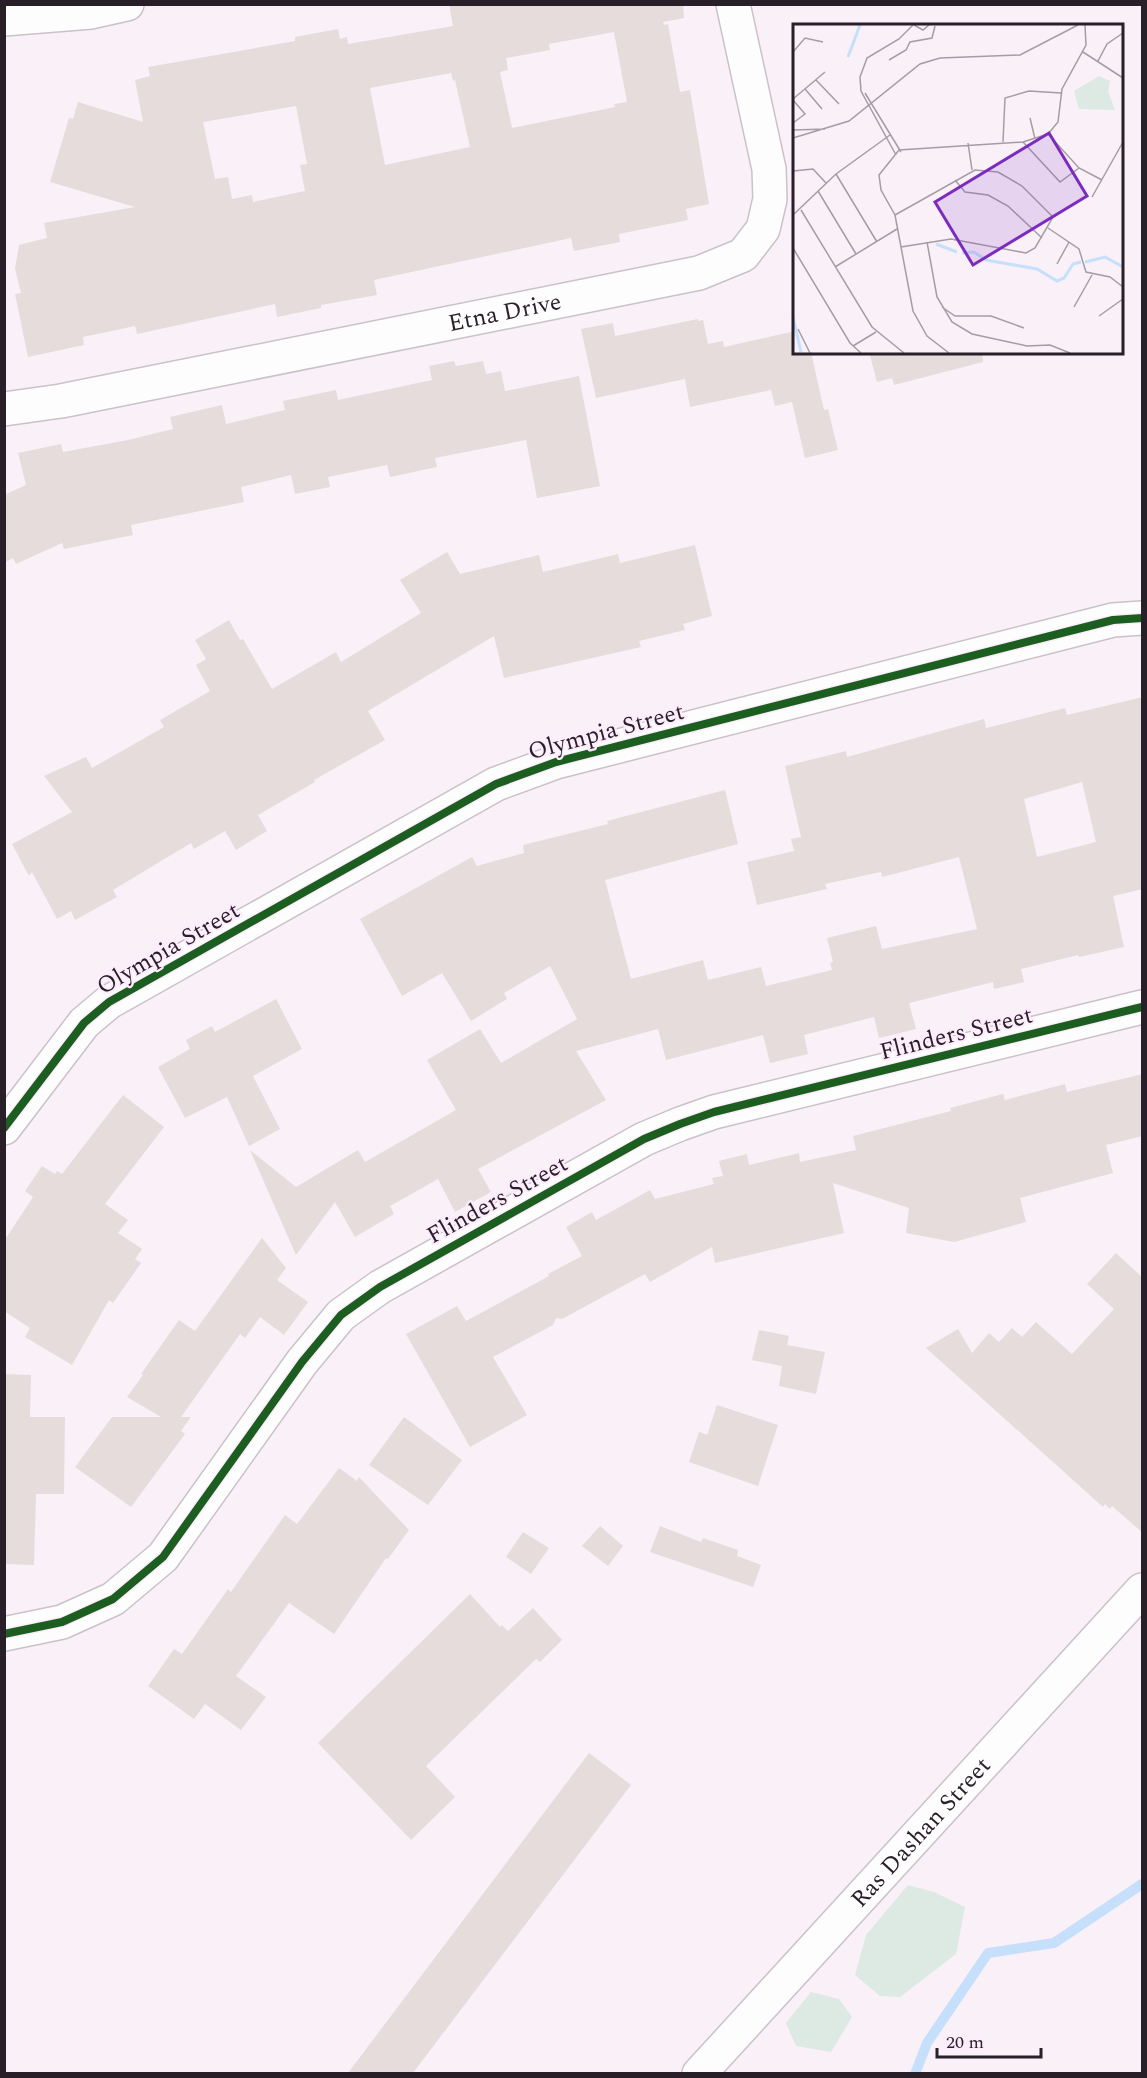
<svg xmlns="http://www.w3.org/2000/svg" width="1147" height="2078" font-family="Spectral,serif">
  <style>
    .green { fill: #dde9e3 }
    .lines { fill: none; stroke-linecap: round; stroke-linejoin: round }
    .stream { stroke: #c6dffa; stroke-width: 10 }
    .building { fill: #e6dcdb; fill-rule: evenodd }
    .minor-casing { stroke: #cac1c9; stroke-width: 36 }
    .minor { stroke: #fefdfe; stroke-width: 33 }
    .cycleway-casing { stroke: #fdedfc; stroke-width: 11 }
    .cycleway { stroke: #1b5e20; stroke-width: 8 }
    .labels { text-anchor: middle; stroke-width: 4.5; stroke-linejoin: round; paint-order: stroke }
    .street-label { font-size: 24px; fill: #291f28; stroke: #fdedfc }
    .inset-river { fill: none; stroke: #c6dffa; stroke-width: 3 }
    .inset-road { fill: none; stroke: #a69ca5; stroke-width: 1.5 }
    .view { fill: #7b2cbf; fill-opacity: 0.15; stroke: #7b2cbf; stroke-width: 3 }
    .inset-edge { fill: none; stroke: #291f28; stroke-width: 3 }
  </style>
  <rect width="100%" height="100%" fill="#faf0f8"/>
  <g class="green">
    <path d="M908,1885l26,7 31,15 -9,47 -56,43 -20,-1 -25,-21 11,-40z"/>
    <path d="M811,1992l28,7 13,18 -21,35 -35,-6 -10,-23z"/>
  </g>
  <g class="lines">
    <path class="stream" d="M915,2074l12,-31 61,-90 66,-10 88,-59"/>
  </g>
  <g class="building">
    <path d="M449,4h234l1,14 -21,4 1,3 4,-1 12,68 10,-2 19,114 -23,5 2,11 -69,14 1,8 -46,9 -3,-13 -197,42 3,15 -56,10v3l-44,9 -2,-13 -138,30 -2,-8 -52,11 1,8 -56,12 -13,-63 6,-1 -6,-24 4,-24 28,-7 -3,-15 91,-16 -85,-25 19,-64 4,1 5,-17 65,20 -8,-42 15,-4 -2,-9 147,-26v-4l43,-8 2,10 7,-2 1,7 105,-18zM614,32l13,70 -13,2 1,3 -103,21 -12,-56 8,-2 -2,-12 44,-8 -1,-6zM451,73l2,8 2,-1 15,67 -85,18 -15,-77zM296,106l11,58 -7,1 5,26 -52,11 -1,-7 -20,4 -4,-22 -13,2 -12,-57z"/>
    <path d="M698,319v2l5,-1 5,24 15,-3 1,6 71,-16v21h16l13,58 4,-1 10,41 -33,8 -13,-56 -17,4 -4,-16 -81,17 -5,-28 -89,19 -15,-69 32,-6 2,13z"/>
    <path d="M869,352h113l1,10 -89,23 -2,-7 -15,4z"/>
    <path d="M454,361l2,5 27,-5 3,13 15,-3 4,20 74,-15 21,110 -63,12 -11,-58 -91,18 2,9 -47,10 -3,-12 -59,12 2,10 -35,7 -4,-19 -50,12 3,15 -113,23 2,10 -69,14 -2,-6 -46,21 -3,-6 -9,5v-68l22,-10 -8,-32 43,-9 2,8 65,-12 45,-11 -3,-12 52,-12 4,19 59,-14 -2,-9 53,-11 2,10 94,-20 -3,-14z"/>
    <path d="M695,545l17,71 -29,8 2,6 -46,11 2,6 -137,31 -10,-42 -126,75 17,29 -71,40 1,2 -57,33 9,16 -31,19 -11,-19 -31,18 -3,-6 -78,47 4,7 -42,23 -4,-9 -14,8 -25,-47 -3,4 -17,-32 60,-32 -28,-36 42,-19 6,11 72,-41 -4,-7 50,-29 -14,-26 10,-6 -11,-19 34,-20 11,20 3,-1 29,50 64,-37 5,10 80,-49 -21,-33 47,-28 13,22 79,-19 4,17 75,-18 2,9z"/>
    <path d="M1143,697v192l-30,7 11,51 -45,10 -1,-2 -57,14 3,13 -30,7 -1,-7 -84,21 7,26 -37,9 -5,-21 -70,18 4,19 -38,9 -7,-28 -97,25 -8,-31 -82,22 30,49 -128,69 13,23 -36,20 -17,-33 -48,27 4,8 -39,23 -20,-35 -39,53 -46,-105 46,37 62,-37 7,12 91,-52 -29,-50 53,-31 21,34 76,-44 -27,-53 -46,27 3,6 -36,22 -29,-48 -40,23 -42,-77 112,-62 5,9 47,-13 -1,-8 85,-21 -1,-3 118,-31 13,54 -133,36 26,99 72,-19 5,20 53,-13 5,19 66,-16 -2,-7 3,-1 -6,-24 49,-12 6,23 95,-20 -18,-72 -77,20 -1,-5 -56,12 2,5 -70,16 -10,-43 47,-11 -3,-12 10,-2 -16,-71 61,-15 1,6 137,-38 2,9 79,-20 2,7zM1082,782l14,60 -59,15 -13,-58z"/>
    <path d="M276,999l26,50 -49,27 27,53 -31,17 -22,-49 -42,21 -27,-51 32,-18 -4,-9 26,-14 3,6z"/>
    <path d="M1143,1074v62l-37,9 7,28 -93,25 6,24 -72,20 -48,-9 3,-25 -76,-25 11,50 -129,30 -3,-16 -62,35 -5,-8 -83,45 -6,-1 -3,7 -60,32 34,58 -57,32 -64,-113 51,-28 9,15 83,-45 -1,-2 34,-18 -16,-29 26,-15 4,8 54,-30 5,9 59,-15 -2,-6 11,-2 -4,-15 28,-7 2,11 50,-12 1,9 56,-12 -3,-14 98,-25 -1,-3 53,-14 2,6 60,-16 2,8z"/>
    <path d="M123,1095l41,32 -59,77 23,16 -10,13 24,16 -7,10 6,4 -28,40 -4,-3 -37,65 -47,-28 5,-9 -26,-17v-70l29,-44 -8,-6 17,-25 13,8 2,-3 5,3z"/>
    <path d="M262,1238l24,30 -9,12 31,22 -24,33 -24,-18 -15,21 -5,-4 -59,83h10l-10,14 4,3 -54,73 -56,-40 37,-50h49l-34,-20 16,-22 -2,-1 38,-54 16,11z"/>
    <path d="M1116,1253l27,25v255l-31,-27 -2,3 -5,-5 -2,3 -177,-159 32,-19 14,24 17,-20 10,9 13,-14 10,9 14,-15 36,32 42,-45 -27,-25z"/>
    <path d="M759,1330l30,6 -2,9 38,7 -9,42 -37,-8 3,-20 -30,-6z"/>
    <path d="M4,1374l27,1 -1,42h35l-1,77h-28l-2,71 -30,-1z"/>
    <path d="M717,1405l61,20 -20,61 -69,-24 10,-30 8,3z"/>
    <path d="M404,1417l58,43 -34,45 -59,-40z"/>
    <path d="M339,1468l18,13 2,-4 50,53 -21,29 -2,-1 -52,76 -45,-31 -53,73 30,21 -25,33 -36,-26 -11,15 -46,-33 26,-37 8,5 46,-65 3,3 54,-77 12,9z"/>
    <path d="M600,1526l23,20 -15,20 -26,-20z"/>
    <path d="M660,1526l41,16 2,-4 35,12 -1,6 24,9 -8,22 -103,-35z"/>
    <path d="M523,1532l26,16 -18,26 -25,-17z"/>
    <path d="M470,1594l30,33 2,-2 6,6 25,-23 29,32 -22,22 -4,-3 -110,107 29,31 -44,43 -93,-97z"/>
    <path d="M589,1753l42,32 -218,288h-65z"/>
  </g>
  <g class="lines">
    <g class="minor-casing">
      <g id="minor">
        <path d="M4,19l87,-7 36,-8"/>
        <path id="s1" d="M4,409l57,-8 638,-128 44,-18 20,-26 7,-30 -1,-30 -36,-165"/>
        <path d="M4,1128l80,-105 25,-21 387,-218 60,-22 557,-142 29,-2"/>
        <path d="M4,1634l58,-12 51,-23 50,-42 139,-195 39,-47 39,-28 264,-148 36,-15 34,-12 428,-105"/>
        <path id="s2" d="M699,2074l443,-484"/>
      </g>
    </g>
    <use href="#minor" class="minor"/>
    <g class="cycleway-casing">
      <g id="cycleway">
        <path d="M4,1128l80,-105 25,-21 387,-218 60,-22 557,-142 29,-2"/>
        <path d="M4,1634l58,-12 51,-23 50,-42 139,-195 39,-47 39,-28 264,-148 36,-15 34,-12 428,-105"/>
      </g>
    </g>
    <use href="#cycleway" class="cycleway"/>
  </g>
  <g class="labels">
    <g class="street-label">
      <text dy="8" stroke="none"><textPath href="#s1" startOffset="510">Etna Drive</textPath></text>
      <text transform="translate(606 731) rotate(-15)" y="8">Olympia Street</text>
      <text transform="translate(168 948) rotate(-30)" y="8">Olympia Street</text>
      <text transform="translate(956 1033) rotate(-14)" y="8">Flinders Street</text>
      <text transform="translate(497 1199) rotate(-29)" y="8">Flinders Street</text>
      <text dy="8" stroke="none"><textPath href="#s2" startOffset="328">Ras Dashan Street</textPath></text>
    </g>
  </g>
  <g transform="translate(793 24)">
    <rect width="330" height="330" fill="#faf0f8"/>
    <path d="M306,52l11,5 -2,10 7,19 -36,-1 -5,-18z" fill="#dde9e3"/>
    <path class="inset-river" d="M55,33l12,-32M143,220l21,8M169,229l12,-1 12,8 51,9 20,12 7,-3 9,-14 8,-2M292,238l20,-5 18,10M0,293l8,35"/>
    <path class="inset-road" d="M121,1l9,5 6,-5M0,28l12,-14 18,4M290,28l40,26M96,36l17,-10 4,-8 22,-4 3,-12M305,37l9,-17 16,-11M23,56l23,24M12,65l17,20M72,69l36,59M0,75l32,-27M0,76l12,14 -12,9M237,94l5,21M0,106l32,-1M255,110l31,34 23,12M0,114l56,-17 71,-57 20,-6 80,-3 58,-30M210,118l2,-44 24,-7 32,2M230,118l37,40 19,-14M175,119l4,27M103,131l-35,-64 -1,-14 7,-19 32,-19 14,-14M0,147l20,-2 13,14M43,150l41,68M162,156l10,12 23,3 20,11 34,32M25,167l38,63M299,173l31,-55M8,186l71,117 32,26M0,191l43,-41 54,-39M102,191l80,-45 23,2 24,14 31,31 -18,31 -9,5 -75,-14 -50,8M255,204l31,21 7,23 24,5 13,10M134,218l10,55 15,25 20,12 55,12 23,-1 20,8M0,224l57,95 11,10M264,240l12,-22M42,243l62,-38M149,283l13,9h36l33,12M281,283l18,-32M306,292l24,-17M5,305l12,24M60,322l23,-14M156,329l-22,-17 -14,-25 -18,-96 -14,-25 -2,-15 20,-25 124,-8 25,-8 10,-12 4,-33 24,-44 -1,-20"/>
    <path class="view" d="M256,109l38,63 -114,69 -38,-63z"/>
    <rect width="330" height="330" class="inset-edge"/>
  </g>
  <rect width="1147" height="2078" fill="none" stroke="#291f28" stroke-width="12"/>
  <path d="M937 2048v9h104v-9" fill="none" stroke="#291f28" stroke-width="3"/>
  <text x="946" y="2048" font-size="18" fill="#291f28" stroke="#fdedfc" stroke-width="4.5" paint-order="stroke">20 m</text>
</svg>
